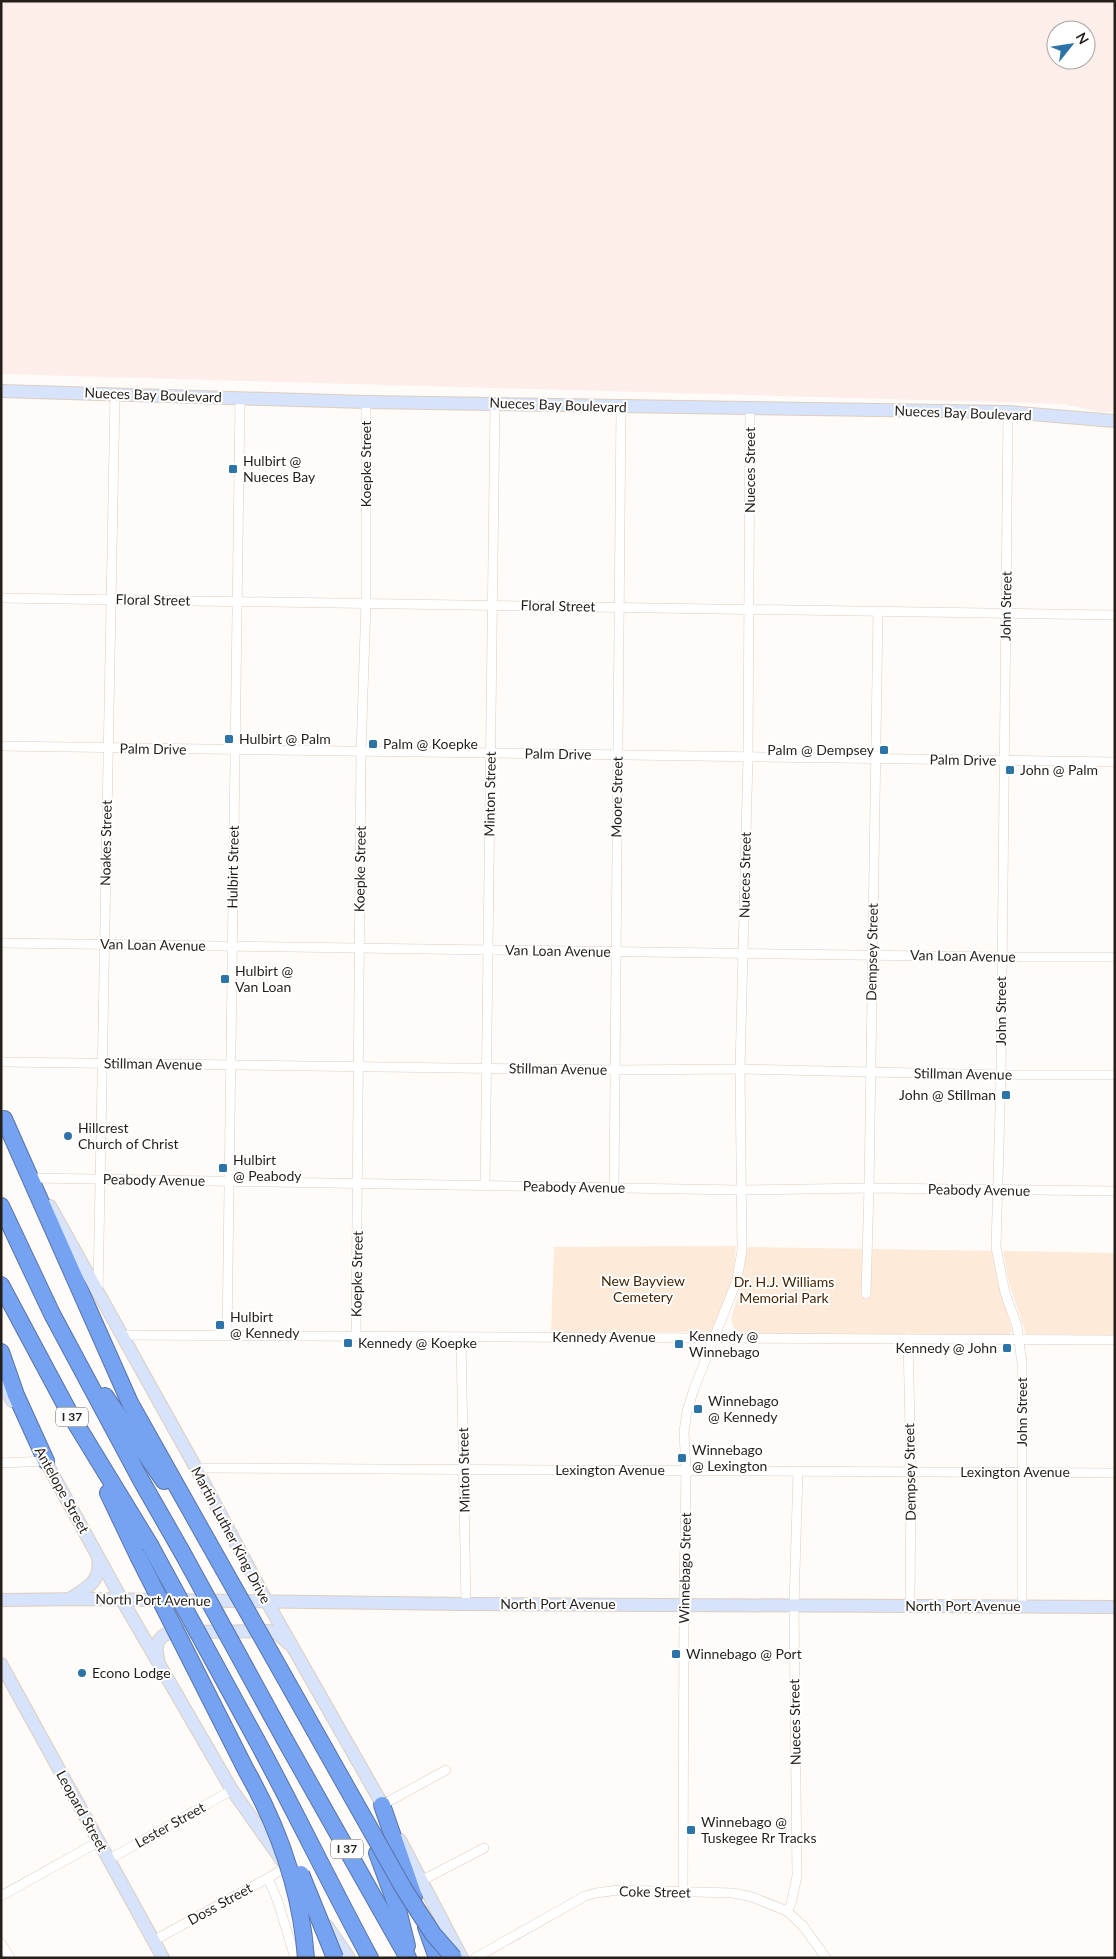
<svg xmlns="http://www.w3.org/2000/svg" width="1116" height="1959" font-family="Lato,sans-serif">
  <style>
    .industrial { fill: #feeeea; fill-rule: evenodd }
    .green { fill: #fdead8 }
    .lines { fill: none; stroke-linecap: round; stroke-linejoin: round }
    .street-casing { stroke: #decdbf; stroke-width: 10 }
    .secondary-casing { stroke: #decdbf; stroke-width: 14 }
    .highway-casing { stroke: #5974a6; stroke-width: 18 }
    .street { stroke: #fff; stroke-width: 9 }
    .secondary { stroke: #d6e3fb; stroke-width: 12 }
    .highway { stroke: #75a2f1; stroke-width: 16 }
    .highway-bridge-casing { stroke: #5974a6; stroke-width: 18; stroke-linecap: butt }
    .highway-bridge { stroke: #75a2f1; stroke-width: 16 }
    .poi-dot { fill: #2c73a8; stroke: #fff; stroke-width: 2 }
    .labels { text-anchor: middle; stroke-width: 4; stroke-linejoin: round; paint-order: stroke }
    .shield { fill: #fff; stroke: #66625f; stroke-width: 1 }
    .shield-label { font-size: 12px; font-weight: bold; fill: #251f1a }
    .street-label { font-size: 14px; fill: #251f1a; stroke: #fff }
    .poi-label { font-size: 14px; fill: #251f1a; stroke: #fff; text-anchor: start }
    .park-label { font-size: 14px; fill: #462500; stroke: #fff }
  </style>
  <rect width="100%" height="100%" fill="#fefbf8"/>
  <path class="industrial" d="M1,1h1114v411h-14l-38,-8 -1062,-30zM1056,30h30v30h-30z"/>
  <g class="green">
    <path d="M736,1246l-3,33 -21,53h-161l3,-85z"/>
    <path d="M746,1247l247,4 3,23 16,57 -4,4 -267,-2 -7,-5 -3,-8 12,-44z"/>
    <path d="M1003,1251l112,2v82l-89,-1 -17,-51z"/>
  </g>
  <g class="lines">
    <g class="street-casing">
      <g id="street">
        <path d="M1008,412l-7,663 -5,172 9,46 12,33 5,37v242"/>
        <path d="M1,598l1114,17"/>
        <path d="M1,746l1114,16"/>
        <path d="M1,943l1000,14h114"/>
        <path d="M1,1062l614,8 125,-1 261,6h114"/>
        <path d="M34,1178l706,12 129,-2 246,3"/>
        <path d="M485,1186l10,-783"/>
        <path d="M614,1188l7,-781"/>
        <path d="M98,1292l17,-898"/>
        <path d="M866,1294l3,-106 9,-577"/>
        <path d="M122,1335l993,5"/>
        <path d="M227,1336l13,-937"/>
        <path d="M356,1336l5,-585 5,-148v-201"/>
        <path d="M461,1337l5,267"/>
        <path d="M908,1339l3,133 -1,134"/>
        <path d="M1,1463l45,-2"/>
        <path d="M196,1468l919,5"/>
        <path d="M382,1805l64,-35"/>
        <path d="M108,1860l124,-70"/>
        <path d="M268,1878l10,24 17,56"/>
        <path d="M421,1881l63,-33"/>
        <path d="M683,1892l1,-288 2,-133 -2,-39 3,-21 7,-22 43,-109 5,-30 -2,-181 8,-312 2,-349"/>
        <path d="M1,1896l97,-54"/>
        <path d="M787,1911l4,-7 6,-28 -3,-271 4,-134"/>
        <path d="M153,1941l115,-63 18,-11"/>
        <path d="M1,1943l9,15"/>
        <path d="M475,1958l110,-62 11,-3 22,-3 115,3 19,4 35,14 16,15 23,32"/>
      </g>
    </g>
    <g class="secondary-casing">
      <g id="secondary">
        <path d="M1,391l365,11 642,10 107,9"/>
        <path d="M50,1206l146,262 71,134 119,209"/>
        <path d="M1,1381l11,20"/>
        <path d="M41,1453l81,147 110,190 51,72"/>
        <path d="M69,1599c17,-10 33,-18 29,-40"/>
        <path d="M1,1600l87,-1 378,5 649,3"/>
        <path d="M158,1658c-4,-15 1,-24 17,-26l94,-1 9,3 10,9"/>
        <path d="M1,1664l162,294"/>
        <path d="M400,1840l62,118"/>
        <path d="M327,1926l22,32"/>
      </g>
    </g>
    <g class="highway-casing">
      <g id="highway">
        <path d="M4,1119l126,284 77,137"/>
        <path d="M1,1206l51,108 90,168 40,70"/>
        <path d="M1,1285l69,129 80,131"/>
        <path d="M1,1352l15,43 30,66"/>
        <path d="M105,1396l59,85"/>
        <path d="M108,1493l30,63"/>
        <path d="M285,1740l123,218"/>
        <path d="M257,1741c39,72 74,145 113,217"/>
        <path d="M382,1805l32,92"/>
        <path d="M377,1853l21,57 9,36"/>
        <path d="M426,1927l11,31"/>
      </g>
    </g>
    <use href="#street" class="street"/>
    <use href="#secondary" class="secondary"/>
    <use href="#highway" class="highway"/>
    <g class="highway-bridge-casing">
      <g id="highway-bridge">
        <path d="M207,1540l197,349 29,45 21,24"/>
        <path d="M150,1545l107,196"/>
        <path d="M182,1552l103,188"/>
        <path d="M138,1556l108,214c33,58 55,121 60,188"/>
        <path d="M301,1874l34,84"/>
      </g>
    </g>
    <use href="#highway-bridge" class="highway-bridge"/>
  </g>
  <g class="poi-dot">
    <rect x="228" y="464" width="10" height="10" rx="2.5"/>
    <rect x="224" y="734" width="10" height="10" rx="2.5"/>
    <rect x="368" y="739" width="10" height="10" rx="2.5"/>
    <rect x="879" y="745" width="10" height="10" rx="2.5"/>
    <rect x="1005" y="765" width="10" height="10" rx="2.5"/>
    <rect x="220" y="974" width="10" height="10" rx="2.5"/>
    <rect x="1001" y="1090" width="10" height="10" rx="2.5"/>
    <circle cx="68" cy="1136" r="5"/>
    <rect x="218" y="1163" width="10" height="10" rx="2.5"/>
    <rect x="215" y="1320" width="10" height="10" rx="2.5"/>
    <rect x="343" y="1338" width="10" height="10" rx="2.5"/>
    <rect x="674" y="1339" width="10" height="10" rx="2.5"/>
    <rect x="1002" y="1343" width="10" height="10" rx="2.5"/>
    <rect x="693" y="1404" width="10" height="10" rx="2.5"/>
    <rect x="677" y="1453" width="10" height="10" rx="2.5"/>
    <rect x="671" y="1649" width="10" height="10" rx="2.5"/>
    <circle cx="82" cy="1673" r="5"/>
    <rect x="686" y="1825" width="10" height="10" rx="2.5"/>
  </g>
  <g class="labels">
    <g class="shield">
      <rect x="56" y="1407.5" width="32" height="19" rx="4"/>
      <rect x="331" y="1839.5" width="32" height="19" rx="4"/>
    </g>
    <g class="shield-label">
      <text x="72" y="1421">I 37</text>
      <text x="347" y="1853">I 37</text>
    </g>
    <g class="street-label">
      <text transform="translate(153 395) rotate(2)" y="5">Nueces Bay Boulevard</text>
      <text transform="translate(558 405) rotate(2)" y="5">Nueces Bay Boulevard</text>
      <text transform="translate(963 413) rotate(2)" y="5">Nueces Bay Boulevard</text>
      <text transform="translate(366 464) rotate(-90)" y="5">Koepke Street</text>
      <text transform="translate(750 470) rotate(-90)" y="5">Nueces Street</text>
      <text transform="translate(153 600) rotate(1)" y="5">Floral Street</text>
      <text transform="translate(558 606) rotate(1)" y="5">Floral Street</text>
      <text transform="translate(1006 606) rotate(-89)" y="5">John Street</text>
      <text transform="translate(153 749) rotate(1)" y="5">Palm Drive</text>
      <text transform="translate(558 754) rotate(1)" y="5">Palm Drive</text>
      <text transform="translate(963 760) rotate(1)" y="5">Palm Drive</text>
      <text transform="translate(490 794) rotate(-89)" y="5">Minton Street</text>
      <text transform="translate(617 797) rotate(-89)" y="5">Moore Street</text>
      <text transform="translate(106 843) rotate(-89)" y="5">Noakes Street</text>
      <text transform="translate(233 867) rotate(-89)" y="5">Hulbirt Street</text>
      <text transform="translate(360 869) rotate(-89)" y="5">Koepke Street</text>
      <text transform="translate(745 875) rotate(-89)" y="5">Nueces Street</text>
      <text transform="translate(153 945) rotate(1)" y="5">Van Loan Avenue</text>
      <text transform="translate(558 951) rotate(1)" y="5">Van Loan Avenue</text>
      <text transform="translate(872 952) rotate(-89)" y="5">Dempsey Street</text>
      <text transform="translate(963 956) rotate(1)" y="5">Van Loan Avenue</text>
      <text transform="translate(1001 1011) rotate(-90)" y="5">John Street</text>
      <text transform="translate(153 1064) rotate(1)" y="5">Stillman Avenue</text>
      <text transform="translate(558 1069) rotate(1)" y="5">Stillman Avenue</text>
      <text transform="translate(963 1074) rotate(1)" y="5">Stillman Avenue</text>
      <text transform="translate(154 1180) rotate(1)" y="5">Peabody Avenue</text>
      <text transform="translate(574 1187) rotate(1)" y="5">Peabody Avenue</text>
      <text transform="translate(979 1190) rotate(1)" y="5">Peabody Avenue</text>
      <text transform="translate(357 1274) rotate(-89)" y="5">Koepke Street</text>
      <text x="604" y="1342">Kennedy Avenue</text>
      <text transform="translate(1022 1412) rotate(-90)" y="5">John Street</text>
      <text transform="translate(464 1470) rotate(-91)" y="5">Minton Street</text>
      <text x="610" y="1475">Lexington Avenue</text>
      <text transform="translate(910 1472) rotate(-91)" y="5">Dempsey Street</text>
      <text x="1015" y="1477">Lexington Avenue</text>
      <text transform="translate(62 1490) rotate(61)" y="5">Antelope Street</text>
      <text transform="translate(231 1535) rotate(62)" y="5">Martin Luther King Drive</text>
      <text transform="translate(685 1568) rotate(-89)" y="5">Winnebago Street</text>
      <text transform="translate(153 1600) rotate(1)" y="5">North Port Avenue</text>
      <text x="558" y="1609">North Port Avenue</text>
      <text x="963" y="1611">North Port Avenue</text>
      <text transform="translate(795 1722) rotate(-91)" y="5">Nueces Street</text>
      <text transform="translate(82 1811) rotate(61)" y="5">Leopard Street</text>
      <text transform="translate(170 1825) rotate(-29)" y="5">Lester Street</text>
      <text transform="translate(655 1892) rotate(1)" y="5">Coke Street</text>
      <text transform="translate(220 1904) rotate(-29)" y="5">Doss Street</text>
    </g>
    <g class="poi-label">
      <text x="243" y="466">Hulbirt @<tspan x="243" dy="16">Nueces Bay</tspan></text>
      <text x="239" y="744">Hulbirt @ Palm</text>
      <text x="383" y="749">Palm @ Koepke</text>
      <text x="874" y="755" text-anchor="end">Palm @ Dempsey</text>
      <text x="1020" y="775">John @ Palm</text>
      <text x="235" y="976">Hulbirt @<tspan x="235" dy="16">Van Loan</tspan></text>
      <text x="996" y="1100" text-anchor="end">John @ Stillman</text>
      <text x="78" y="1133">Hillcrest<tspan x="78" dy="16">Church of Christ</tspan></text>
      <text x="233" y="1165">Hulbirt<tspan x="233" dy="16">@ Peabody</tspan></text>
      <text x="230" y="1322">Hulbirt<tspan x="230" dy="16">@ Kennedy</tspan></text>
      <text x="689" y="1341">Kennedy @<tspan x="689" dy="16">Winnebago</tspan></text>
      <text x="358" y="1348">Kennedy @ Koepke</text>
      <text x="997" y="1353" text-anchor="end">Kennedy @ John</text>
      <text x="708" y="1406">Winnebago<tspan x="708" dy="16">@ Kennedy</tspan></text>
      <text x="692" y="1455">Winnebago<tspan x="692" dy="16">@ Lexington</tspan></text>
      <text x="686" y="1659">Winnebago @ Port</text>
      <text x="92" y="1678">Econo Lodge</text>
      <text x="701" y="1827">Winnebago @<tspan x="701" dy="16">Tuskegee Rr Tracks</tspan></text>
    </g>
    <g class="park-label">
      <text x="643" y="1286">New Bayview<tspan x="643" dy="16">Cemetery</tspan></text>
      <text x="784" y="1287">Dr. H.J. Williams<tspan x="784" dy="16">Memorial Park</tspan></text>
    </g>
  </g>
  <rect width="1116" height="1959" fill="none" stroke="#251f1a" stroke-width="5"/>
  <g transform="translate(1071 45) rotate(60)"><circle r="24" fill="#ffffff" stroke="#a8a5a3"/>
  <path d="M0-4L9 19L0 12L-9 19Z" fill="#2c73a8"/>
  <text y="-8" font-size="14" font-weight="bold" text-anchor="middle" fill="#251f1a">N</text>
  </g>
</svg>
